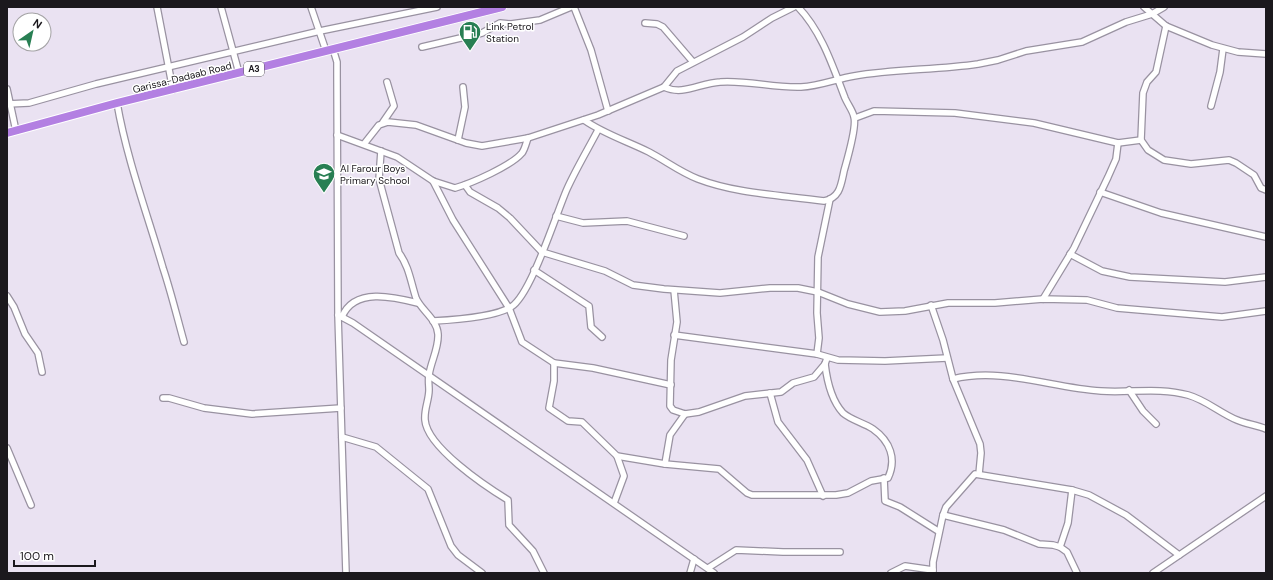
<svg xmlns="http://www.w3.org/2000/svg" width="1273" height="580" font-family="'DM Sans',sans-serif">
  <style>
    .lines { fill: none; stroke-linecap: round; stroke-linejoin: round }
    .minor-casing { stroke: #9992a1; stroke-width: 8 }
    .highway-casing { stroke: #fff; stroke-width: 10 }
    .minor { stroke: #fff; stroke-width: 5.5 }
    .highway { stroke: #b380e2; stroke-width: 8 }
    .labels { text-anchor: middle; stroke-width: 3; stroke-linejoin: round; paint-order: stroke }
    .shield { fill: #fff; stroke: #5f5d61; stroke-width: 1 }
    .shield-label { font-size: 9px; font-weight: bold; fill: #1b181d }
    .poi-label { font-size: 10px; fill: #1b181d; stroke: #fff; text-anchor: start }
    .street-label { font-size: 10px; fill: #1b181d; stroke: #fff }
  </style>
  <rect width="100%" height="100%" fill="#eae2f2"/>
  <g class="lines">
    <g class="minor-casing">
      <g id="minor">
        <path d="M157,7l16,83"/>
        <path d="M221,7l18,66"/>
        <path d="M311,7l15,44"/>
        <path d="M574,7l17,43 17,61"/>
        <path d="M1144,7l22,19 46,19 26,7 28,2"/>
        <path d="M645,23l12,1 6,3 30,35"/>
        <path d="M1166,26l-10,46 -9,10 -4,11 -2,47 7,10 16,10 27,4 38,-4 7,3 18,12 7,13 5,2"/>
        <path d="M422,47l60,-14 18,-10 11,1 29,-4 31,-13"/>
        <path d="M333,49l4,13v13l1,240 8,258"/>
        <path d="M664,87c19,9 36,-4 56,-5 27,-2 54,6 81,5 19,-1 35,-8 53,-11 41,-7 83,-6 124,-12l20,-4 28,-9 56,-9 44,-20 26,-8 12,-7"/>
        <path d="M7,89l9,42"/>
        <path d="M117,103c10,57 30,110 46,165 8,24 14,49 21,74"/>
        <path d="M7,104l22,-1 67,-19 224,-53 117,-24"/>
        <path d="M1211,106l9,-34 3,-23"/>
        <path d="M855,118l19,-7 81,2 79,10 84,20 23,-3"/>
        <path d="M584,120c20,14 43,21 65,32 17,9 31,20 49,27 39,15 84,16 126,22 16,-3 17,-16 20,-30 3,-11 13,-44 10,-54 -1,-6 -6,-12 -9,-19 -12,-31 -23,-66 -47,-91"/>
        <path d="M383,122l11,-16 -7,-24"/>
        <path d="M337,135l60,22 36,24 22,7c17,-5 56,-22 67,-35 3,-4 4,-10 6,-15"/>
        <path d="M458,140l7,-33 -2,-20"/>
        <path d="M364,144l15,-19 9,-3 28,3 50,18 16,3 46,-8 70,-23 66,-28 13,-16 66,-34 29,-19 22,-11"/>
        <path d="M381,151l-2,28 20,74c10,13 12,30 17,45 5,12 21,21 22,36 1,14 -7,27 -9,41 -1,5 0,10 0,15 0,10 -5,19 -4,30 2,27 60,66 83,80l1,25 24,26 11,22"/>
        <path d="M433,181l20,39 56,88 13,34 32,21v18l-5,27 19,13 14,1 35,34 48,8 54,5 28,24 5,2h84l12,-2 23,-12 17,-3c9,-19 2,-37 -15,-49 -9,-6 -22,-9 -30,-16 -12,-13 -16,-32 -18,-49"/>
        <path d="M465,185l5,7 28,16 12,10 32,34 63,19 28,14 31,4 56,4 50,-5h28l20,4 30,12 32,8 25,-1 43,-8h47l48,-4 44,1 30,8 105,9 44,-6"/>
        <path d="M1100,192l61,21 105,24"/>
        <path d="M556,216l27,7 44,-2 57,15"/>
        <path d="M1070,254l32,17 28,6 95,5 41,-5"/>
        <path d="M534,270l55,36 2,21 11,10"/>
        <path d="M674,290l3,32 -6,38 -1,46 3,4 12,4 14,-2 46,-16 36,-4 12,-9 21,-6 11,-13 2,-6"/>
        <path d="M7,296l7,11 11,27 13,19 4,19"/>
        <path d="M1043,299l31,-51 34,-71 8,-18 2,-16"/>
        <path d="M931,305l12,35 10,39 27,65 1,9 -2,21"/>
        <path d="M338,315l15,8 361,250"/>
        <path d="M342,317c12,-30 52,-20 76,-14"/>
        <path d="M433,321c19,-1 62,-4 78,-14 20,-12 45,-93 56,-118 9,-20 21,-40 31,-59"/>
        <path d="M674,335l143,19 21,6 47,1 62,-3"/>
        <path d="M817,354l2,-16 -2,-25 1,-56 12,-58"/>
        <path d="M554,363l39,5 78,17"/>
        <path d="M953,379c49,-12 99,9 148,12 29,2 58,-4 87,4 18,5 32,18 49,25 9,4 20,5 29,9"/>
        <path d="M1129,390l14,21 13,13"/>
        <path d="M770,393l8,29 29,38 16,36"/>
        <path d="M163,398h6l35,10 48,6 89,-6"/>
        <path d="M342,437l34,10 52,42 23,57 7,9 24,18"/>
        <path d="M7,448l24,57"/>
        <path d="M665,464l5,-29 15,-21"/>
        <path d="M884,478l1,23 15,6 38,24"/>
        <path d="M1072,490l-4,33 -8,24 7,5 10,21"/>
        <path d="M614,503l10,-27 -7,-20"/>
        <path d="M943,515l61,15 35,14 14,1 7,2"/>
        <path d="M708,568l28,-18 47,2h57"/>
        <path d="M690,573l4,-14"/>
        <path d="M891,573l14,-7 28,4"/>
        <path d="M933,573v-11l10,-47 3,-8 29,-33 97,16 17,5 37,20 53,40"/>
        <path d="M1153,573l113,-77"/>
      </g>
    </g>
    <g class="highway-casing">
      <path id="highway" d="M7,133l110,-30 385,-96"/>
    </g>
    <use href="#minor" class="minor"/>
    <use href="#highway" class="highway"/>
  </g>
  <defs>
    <g id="fuel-pin" transform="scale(1.15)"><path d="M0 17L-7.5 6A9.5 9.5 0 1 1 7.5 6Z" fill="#287f53" stroke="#fff"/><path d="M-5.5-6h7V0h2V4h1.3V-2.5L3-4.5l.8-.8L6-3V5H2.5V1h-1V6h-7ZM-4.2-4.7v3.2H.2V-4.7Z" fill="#fff"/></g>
    <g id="school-pin" transform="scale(1.15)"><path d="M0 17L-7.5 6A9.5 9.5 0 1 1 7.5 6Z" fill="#287f53" stroke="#fff"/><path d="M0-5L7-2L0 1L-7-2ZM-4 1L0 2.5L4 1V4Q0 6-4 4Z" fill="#fff"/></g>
  </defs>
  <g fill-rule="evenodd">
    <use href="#fuel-pin" x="470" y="32"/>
    <use href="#school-pin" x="324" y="174"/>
  </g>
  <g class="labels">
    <rect class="shield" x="244" y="62" width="20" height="14" rx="3"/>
    <g class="shield-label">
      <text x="254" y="72">A3</text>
    </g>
    <g class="poi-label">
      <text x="486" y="30">Link Petrol<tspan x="486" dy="12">Station</tspan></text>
      <text x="340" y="172">Al Farour Boys<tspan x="340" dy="12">Primary School</tspan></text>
    </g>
    <g class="street-label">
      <text transform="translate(182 77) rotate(-14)" y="4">Garissa-Dadaab Road</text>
    </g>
  </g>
  <rect width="1273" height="580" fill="none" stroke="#1b181d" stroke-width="16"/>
  <g transform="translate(32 32) rotate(34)"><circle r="19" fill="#ffffff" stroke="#a4a3a5"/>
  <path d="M0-3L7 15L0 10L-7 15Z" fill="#287f53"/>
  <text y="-6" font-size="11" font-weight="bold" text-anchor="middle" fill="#1b181d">N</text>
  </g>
  <path d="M14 560v6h81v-6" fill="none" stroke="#1b181d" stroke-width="2"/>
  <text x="20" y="560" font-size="12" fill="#1b181d" stroke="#ffffff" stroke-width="3" paint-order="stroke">100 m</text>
</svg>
